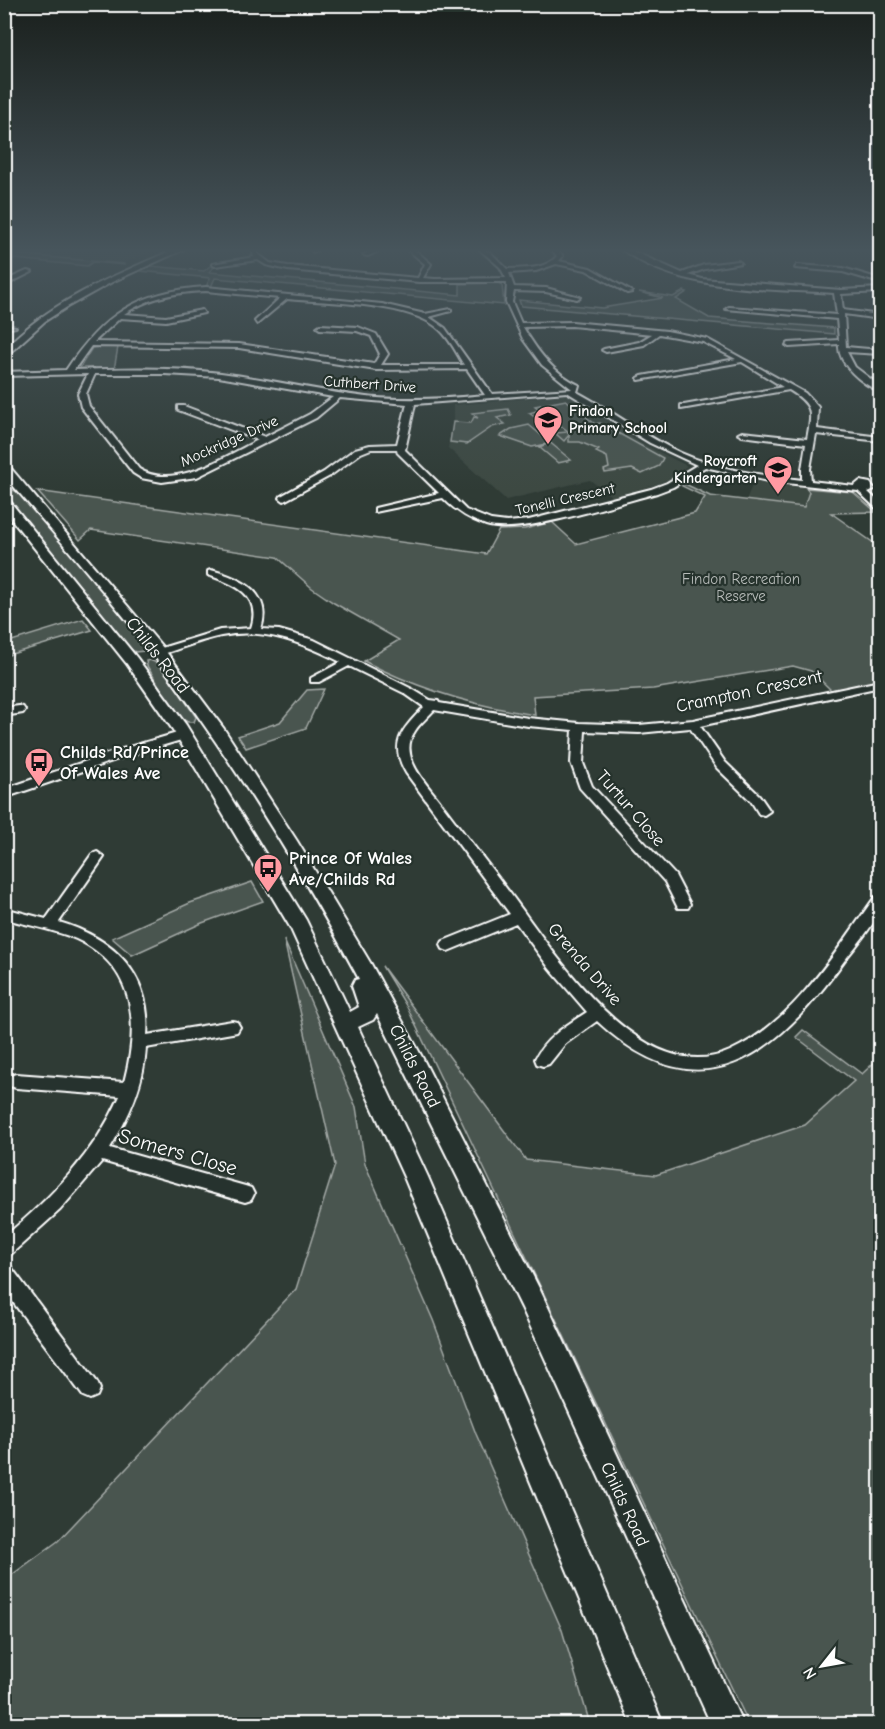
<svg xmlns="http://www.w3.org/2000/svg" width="885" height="1729" font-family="'Comic Neue',sans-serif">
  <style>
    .built { fill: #3c4842 }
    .green { fill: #4a544f; stroke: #a4aaa7; stroke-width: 1.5 }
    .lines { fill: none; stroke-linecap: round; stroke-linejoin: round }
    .minor-casing { stroke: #fff; stroke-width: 4 }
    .major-casing { stroke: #fff; stroke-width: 4 }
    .minor { fill: #26332d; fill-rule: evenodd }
    .major { fill: #26332d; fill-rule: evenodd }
    .labels { text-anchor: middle; stroke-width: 4.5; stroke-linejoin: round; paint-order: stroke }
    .far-street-label { font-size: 15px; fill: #fff; stroke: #26332d }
    .far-poi-label { font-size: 15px; font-weight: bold; fill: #fff; stroke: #26332d; text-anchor: start }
    .far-park-label { font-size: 15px; fill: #b7bbb9; stroke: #26332d }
    .street-label { font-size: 18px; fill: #fff; stroke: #26332d }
    .poi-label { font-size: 18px; font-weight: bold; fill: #fff; stroke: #26332d; text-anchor: start }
    .near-street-label { font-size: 21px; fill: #fff; stroke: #26332d }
  </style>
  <rect width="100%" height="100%" fill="#2f3b35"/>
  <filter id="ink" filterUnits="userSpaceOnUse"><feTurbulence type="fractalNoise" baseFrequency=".0167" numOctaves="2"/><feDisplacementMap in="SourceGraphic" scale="12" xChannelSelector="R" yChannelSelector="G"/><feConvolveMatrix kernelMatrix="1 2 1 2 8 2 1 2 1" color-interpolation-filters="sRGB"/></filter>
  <g filter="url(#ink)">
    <g class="built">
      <path d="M4,249h152l-35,15 -116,-11z"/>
      <path d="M562,395l9,1 67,45 49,25 -16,12 -16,7 -43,12 -22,-17 -84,20 -58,-52 5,-26v-17z"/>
      <path d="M754,481l52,7 3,4 -1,10 -3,5 -59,-7z"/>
    </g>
    <g class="green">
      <path d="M4,253l120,11v1l-31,-3 -6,4 -82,-8z"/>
      <path d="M151,266l53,5 6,-5h5l-6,6 251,23v-11l38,-1 4,2 2,20 -289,-27 -4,9h-5l4,-9 -70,-7z"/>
      <path d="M684,291l3,1 -11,7 33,19 125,10v6l-313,-28 -2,-6 83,8 61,-10 -24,-6 34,5z"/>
      <path d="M96,347h22l-4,23 -35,-1 13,-21z"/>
      <path d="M566,400l29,24 5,-1 63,35 -4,8 -17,8 -10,-5 -27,4 -1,-3 5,-2 -2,-11 -11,-5 3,-2 -19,-8h-11v-7l-5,6 -9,-8 14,-1 -16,-12 -11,2 -13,-9 11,-3 -5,-4z"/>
      <path d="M508,409l3,6 -14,3 8,6 -13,3 -25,17 -17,-2 3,-20 18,1 3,-6 4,1 -6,-5z"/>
      <path d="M529,425l42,35 -13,3 -19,-16 8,-3 -15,3 -32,-11 11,-7z"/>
      <path d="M685,484l25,12 94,11 5,-15 -3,-4 47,4 23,20 -45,1 47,33 2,6v130l-49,8 -20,-19 -18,-5 -140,23 -120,7 2,19c-61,-9 -117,-26 -171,-54l35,-21 -65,-37 -22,-15 -35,-31 -186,-27 -11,10 -43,-49 449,63 13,-24 26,-1 27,-7 24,22 119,-31 10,-16 -23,-11z"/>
      <path d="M13,490l9,4 124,151 -2,6 -9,1 -8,-5 -120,-147v-7z"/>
      <path d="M83,619l9,11 -87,26v-13z"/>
      <path d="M150,660l11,5 35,52 -2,5h-6l-10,-5 -31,-51 -1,-5z"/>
      <path d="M324,689l-18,39 -60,20 -8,-12 42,-14 27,-32z"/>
      <path d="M252,882l11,19 -61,22 -70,32 -20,-17 78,-35z"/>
      <path d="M284,940l72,167 9,57 68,156 43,114 86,196 28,94h-585v-144l53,-39 238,-252 39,-124z"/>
      <path d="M382,966l144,194 130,15 149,-50 49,-44 -58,-44 7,-7 59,44 18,-17v667h-131l-342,-717z"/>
    </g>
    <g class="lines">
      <g class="minor-casing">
        <g id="minor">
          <path d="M252,249h6v5l12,9 18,3 130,12 7,-14 -18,-15h7l17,15 -8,14 12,1 71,-1 -6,-11 -21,-18 11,3 17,17c17,-1 38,1 50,-13l-6,-7h6l6,7 -4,5 31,7 42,24 -5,1 -41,-23 -30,-6 -20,7 -27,2 5,14 32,1 34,9 -3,2 -31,-7 -32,-1 -2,11 9,21 51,-1 95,9 40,8 98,54 13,14 -1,22 63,8v4l-64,-7 -6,35 1,12 43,5 6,-5 10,2 5,6 -7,3 12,11v7l-3,-1 -19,-18 -90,-10 -63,-14 -32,20 -16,6c-39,10 -137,43 -171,32 -18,-6 -30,-14 -43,-27l-68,14v-4l64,-15 -41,-40 -1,-4h-26l-10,4 -31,23 -46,25 -4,-3 1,-2 43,-24 31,-23 15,-4 27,-1 10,-40 -67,-6 -24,20 -119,59 -35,5 -21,-4 -8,-5 -52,-66 -3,-13 10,-20 -84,2v-4l62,-2c37,-55 71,-79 140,-83l176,17 43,10 26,-5v2l-22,6 16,11 47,66 80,-5 -30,-24 -19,-26 -17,-37 1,-20h-88l-131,-12 -22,-5 -8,-5 -43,6 -3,-2 42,-7zM206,291l74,7 -25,23 2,3 30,-25c40,4 124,3 153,31 10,9 17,24 24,35h-83l7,-11 -12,-20 -18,-7 -38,-2 -3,2 3,2 37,2 14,5 9,18 -6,10 -135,-20 -145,-2 26,-24 46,3 38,-8 -2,-3 -36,7 -42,-3c25,-17 53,-22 82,-23zM572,326l80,8 -13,8 -35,7 -2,1 4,2 38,-7 15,-11 44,8 33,17 -94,17 -4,2 1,2 103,-18 41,25 -99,18h-3v4l108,-19c25,15 23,22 18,49l-65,-7 -4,2 4,2 64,8 -4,25v11c-41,-5 -83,-10 -121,-27 -37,-17 -68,-42 -104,-61l2,-7c-26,-12 -42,-34 -56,-58zM91,346l148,2 137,22 91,-1 18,26c-40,4 -80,6 -119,2 -49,-6 -97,-18 -145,-24 -49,-6 -98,-5 -147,-3zM95,374h70l54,3 114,20 -23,17 -45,23 -81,-31h-6v4l80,30c-32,16 -84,51 -119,29l-50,-63 -3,-12zM567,392l83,51 47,22 -30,18 -16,6 -122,31 -22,2 -16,-2 -25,-10 -61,-60 10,-46z"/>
          <path d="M311,249h9l-7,3z"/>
          <path d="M375,249h8l-15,7 -5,-1z"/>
          <path d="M621,249h7l54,24 22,-8 34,-4 3,2 -36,6 -17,6 14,4 139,11 39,-2v4l-39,2 2,16 37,5v4l-36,-5 2,33 34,3v4l-33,-2 8,15 25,19v5c-17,-6 -43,-27 -41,-47l-50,3 -3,-2 3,-2 50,-3 -2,-21 -111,-10 3,-2 108,8 -3,-22c-71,-5 -153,0 -213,-44z"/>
          <path d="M797,265l46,3 37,11v4l-37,-11 -48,-4z"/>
          <path d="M27,271l5,1 -28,14v-5z"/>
          <path d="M4,325l12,2 -12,2z"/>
          <path d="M211,570c30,8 62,23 50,59l18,1 35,10 98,49 18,11 8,1 1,2 89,15 51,5 60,2 54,-5 187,-39v6l-180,39 25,36 34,33 11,16 -6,4 -5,-1 -8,-13 -34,-33 -27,-40 -51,5 -54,-2 -2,32 9,23 83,89 15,29 -2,4h-10l-13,-26 -85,-94 -9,-25 2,-33 -45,-4 -94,-16c-6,7 -14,13 -19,21 -17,24 9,50 23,68 25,34 52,67 77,101 43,58 128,190 215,151 64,-29 105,-99 145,-154l5,-1c0,3 1,9 0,13 -1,10 -28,42 -36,52 -69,96 -144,156 -247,60l-32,23 -16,20 -6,2 -6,-2 -2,-5c11,-22 32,-34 52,-47l-37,-43 -34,-46 -68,28 -5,-2 -2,-4 2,-4 67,-27 -104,-141c-18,-31 -3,-44 18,-66l-20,-14 -55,-27 -30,16h-8v-4l30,-16c-38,-19 -77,-35 -120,-26 -20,4 -39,12 -58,18h-8v-4l65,-20 31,-2c11,-33 -16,-44 -43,-53v-4z"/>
          <path d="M19,706l4,1 2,3 -2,3 -19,3v-8z"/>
          <path d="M184,731l6,4 -2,3 -61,18 -123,42v-9l115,-39z"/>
          <path d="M97,852l7,5 -45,65c54,16 93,52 88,113l85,-14 5,1 3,5 -3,5 -5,1 -86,15c-2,36 -17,69 -36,100l135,38 6,2 3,6 -3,6 -6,2 -143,-41 -42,49 -50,45 -6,3v-21c48,-40 90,-83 116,-141l-104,-8 -6,-2 -2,-5 2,-5 6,-2 108,8c15,-56 13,-115 -48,-143 -23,-10 -48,-13 -72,-21v-10l42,11 46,-65z"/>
          <path d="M4,1265l7,2 86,115 3,7 -3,7 -7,3 -7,-3 -79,-106z"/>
        </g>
      </g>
      <g class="major-casing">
        <g id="major">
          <path d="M175,249h10l-73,33 -45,25 -22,14 -41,37v-9c48,-49 109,-73 171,-100z"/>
          <path d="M4,464l4,1 156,184 60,80 73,112 74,123 51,93 118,233 203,434h-32l-189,-416 -145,-294 -4,6 -15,7 70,150 235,547h-32l-227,-547 -114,-250 -117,-197 -46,-66 -123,-154v-11h4l129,159 49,67 120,195 44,92 9,-5 -7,-21 3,-6 4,-1c-60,-112 -128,-221 -204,-322 -47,-63 -100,-122 -151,-182z"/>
        </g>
      </g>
      <use href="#minor" class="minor"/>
      <use href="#major" class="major"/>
    </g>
  </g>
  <linearGradient id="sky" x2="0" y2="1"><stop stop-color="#1a201d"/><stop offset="0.51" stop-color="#47555c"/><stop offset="1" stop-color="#47555c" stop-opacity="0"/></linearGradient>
  <rect width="885" height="491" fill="url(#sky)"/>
  <defs>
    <g id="school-pin" transform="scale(1.5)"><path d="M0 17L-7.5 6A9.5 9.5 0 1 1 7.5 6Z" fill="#ff9aa2" stroke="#26332d"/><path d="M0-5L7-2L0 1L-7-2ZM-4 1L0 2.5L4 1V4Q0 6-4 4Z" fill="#111"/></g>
    <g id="bus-pin" transform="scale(1.5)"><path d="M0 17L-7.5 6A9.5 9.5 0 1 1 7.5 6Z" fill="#ff9aa2" stroke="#26332d"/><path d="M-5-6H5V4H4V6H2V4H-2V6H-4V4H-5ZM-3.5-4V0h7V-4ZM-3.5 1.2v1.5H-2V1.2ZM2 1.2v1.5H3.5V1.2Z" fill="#111"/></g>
  </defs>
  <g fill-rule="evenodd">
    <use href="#school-pin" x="548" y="420"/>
    <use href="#school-pin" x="778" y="470"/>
    <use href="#bus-pin" x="39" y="762"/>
    <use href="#bus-pin" x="268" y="868"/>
  </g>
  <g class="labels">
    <g class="far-street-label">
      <text transform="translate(370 384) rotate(4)" y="5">Cuthbert Drive</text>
      <text transform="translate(229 441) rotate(-24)" y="5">Mockridge Drive</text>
      <text transform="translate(565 499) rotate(-13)" y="5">Tonelli Crescent</text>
    </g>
    <g class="far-poi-label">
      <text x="569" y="416">Findon<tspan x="569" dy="17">Primary School</tspan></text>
      <text x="757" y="466" text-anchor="end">Roycroft<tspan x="757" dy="17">Kindergarten</tspan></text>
    </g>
    <g class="far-park-label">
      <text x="741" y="584">Findon Recreation<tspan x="741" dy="17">Reserve</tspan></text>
    </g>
    <g class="street-label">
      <text transform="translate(158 655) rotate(52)" y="6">Childs Road</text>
      <text transform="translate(749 691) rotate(-12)" y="6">Crampton Crescent</text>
      <text transform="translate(631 808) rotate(49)" y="6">Turtur Close</text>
      <text transform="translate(585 964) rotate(49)" y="6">Grenda Drive</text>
      <text transform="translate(415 1066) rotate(63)" y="6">Childs Road</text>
      <text transform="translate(625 1504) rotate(65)" y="6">Childs Road</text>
    </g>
    <g class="poi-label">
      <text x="60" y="758">Childs Rd/Prince<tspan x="60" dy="21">Of Wales Ave</tspan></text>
      <text x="289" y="864">Prince Of Wales<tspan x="289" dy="21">Ave/Childs Rd</tspan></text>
    </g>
    <g class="near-street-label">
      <text transform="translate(178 1152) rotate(16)" y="7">Somers Close</text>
    </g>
  </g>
  <rect width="885" height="1729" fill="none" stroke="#26332d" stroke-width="24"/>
  <rect x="12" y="12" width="861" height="1705" fill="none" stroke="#fff" stroke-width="2" filter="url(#ink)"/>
  <g transform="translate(822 1666) rotate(239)" stroke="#26332d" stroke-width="4.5" paint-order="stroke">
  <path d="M0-4.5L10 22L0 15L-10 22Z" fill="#ffffff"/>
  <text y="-9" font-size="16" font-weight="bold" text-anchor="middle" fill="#ffffff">N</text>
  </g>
</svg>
